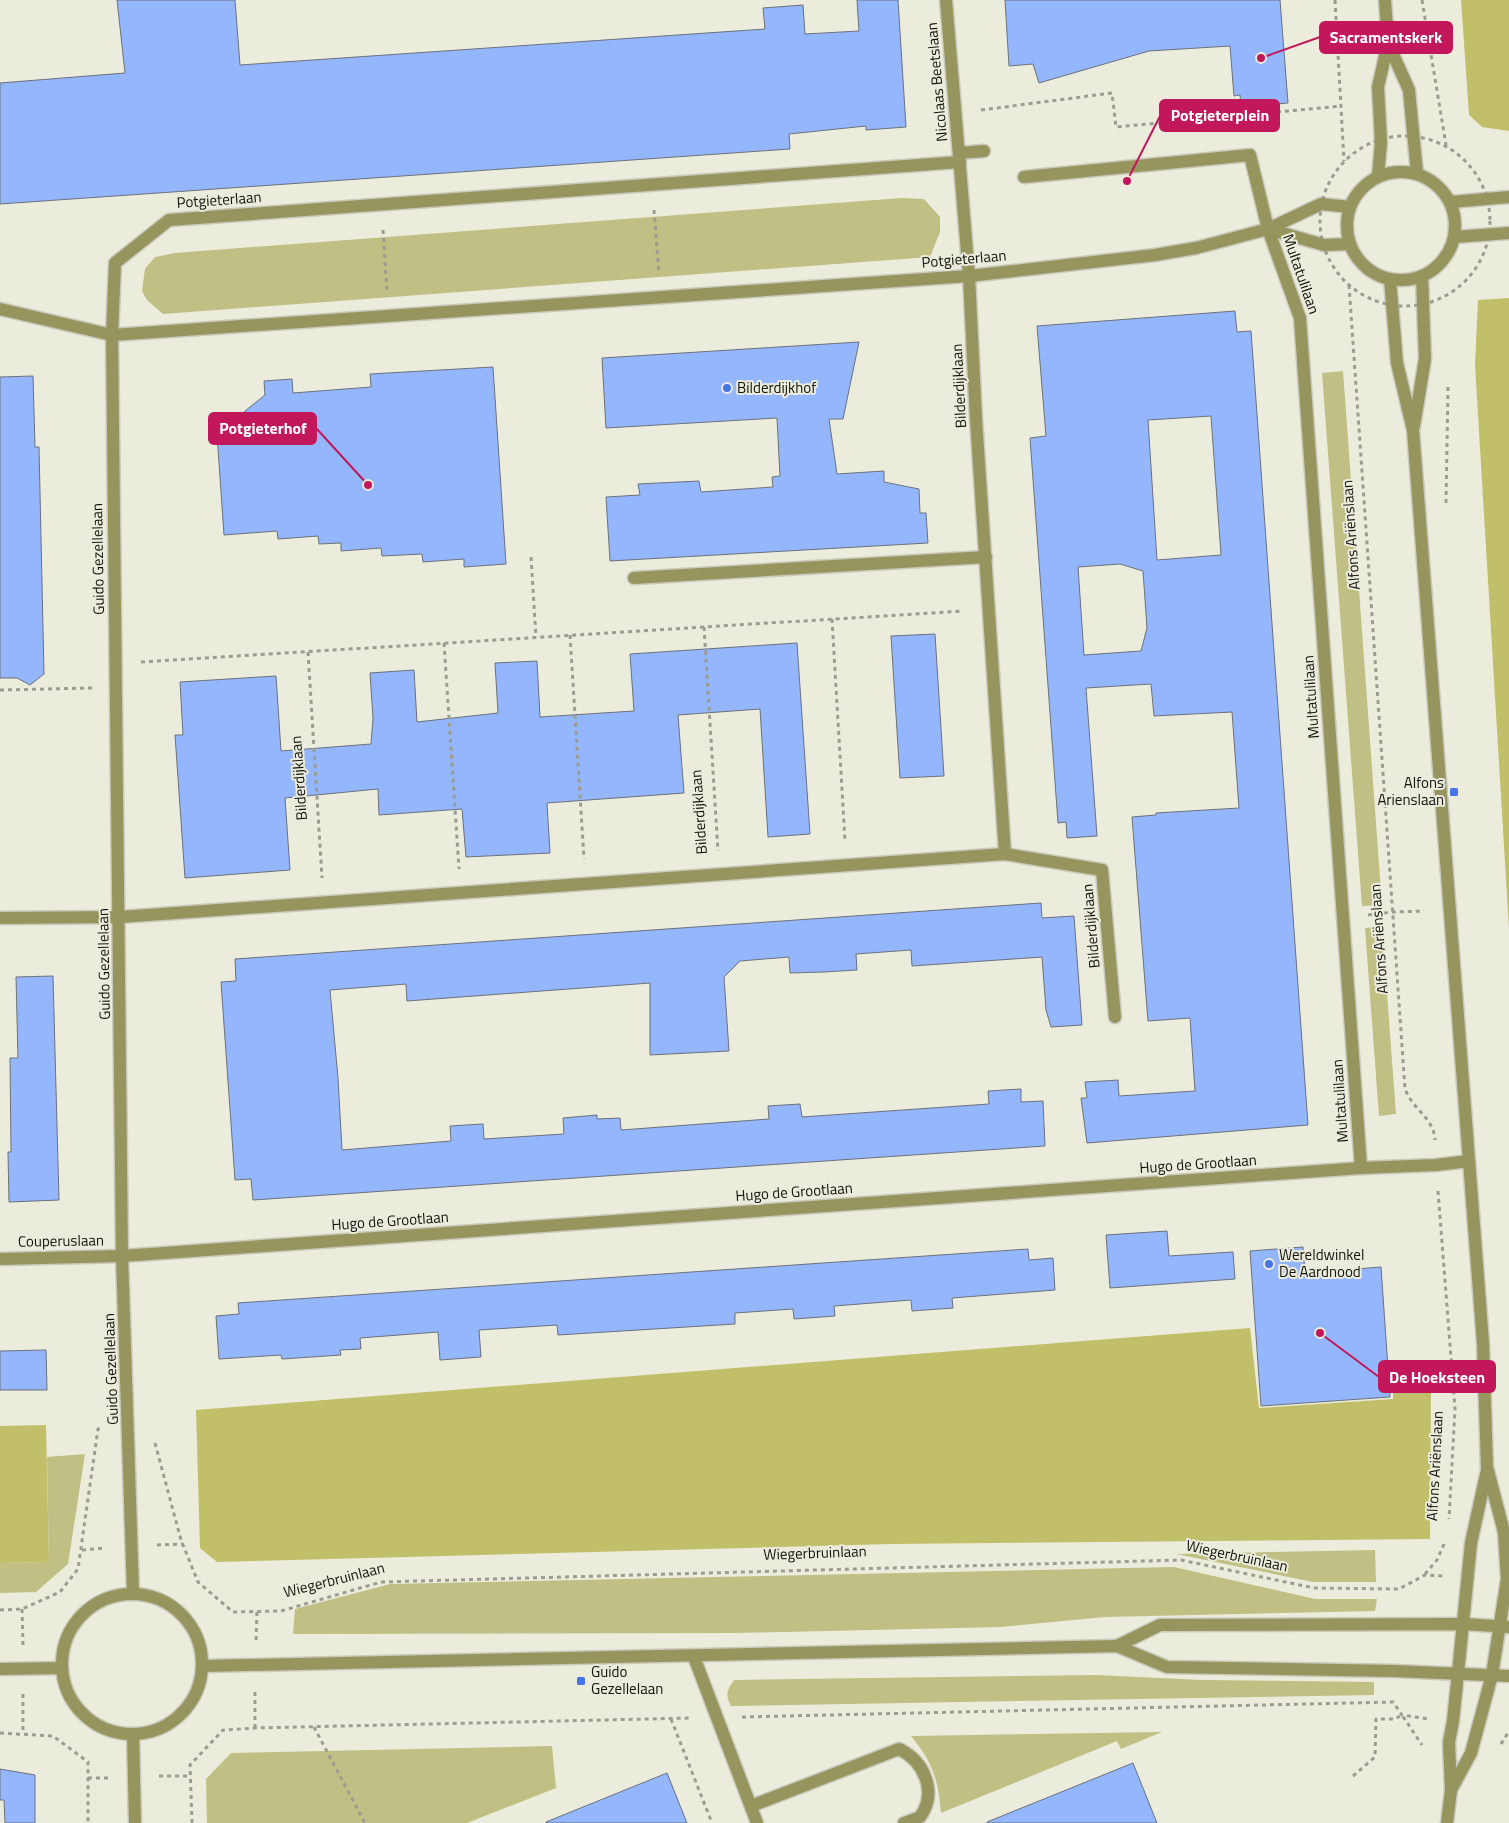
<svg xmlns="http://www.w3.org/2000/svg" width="1509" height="1823" font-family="'Titillium Web',sans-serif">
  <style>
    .green { fill: #c0bf84 }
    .water { fill: #c1bf69 }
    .building { fill: #94b6fc; stroke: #6b717c; fill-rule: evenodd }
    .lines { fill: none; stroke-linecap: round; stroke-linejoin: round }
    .service-casing { stroke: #c9c9bc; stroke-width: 15 }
    .minor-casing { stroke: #c9c9bc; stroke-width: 15 }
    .tertiary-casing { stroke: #c9c9bc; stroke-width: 15 }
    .path { stroke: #9c9c91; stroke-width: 3; stroke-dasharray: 4 4; stroke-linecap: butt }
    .service { stroke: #96955d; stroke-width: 12 }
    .minor { stroke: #96955d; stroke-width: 12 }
    .tertiary { stroke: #96955d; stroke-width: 12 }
    .poi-dot { fill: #4575e7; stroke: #ececdd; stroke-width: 2 }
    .labels { text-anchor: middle; stroke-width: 4; stroke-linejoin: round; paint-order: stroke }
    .street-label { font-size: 15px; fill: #13130e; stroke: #ececdd }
    .poi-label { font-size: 15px; fill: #13130e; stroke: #ececdd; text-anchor: start }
    .leader { fill: none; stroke: #c2185b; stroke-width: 2 }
    .callout-dot { fill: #c2185b; stroke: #ececdd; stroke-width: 2 }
    .callout { fill: #c2185b; stroke: #c2185b; stroke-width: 2 }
    .callout-label { font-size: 16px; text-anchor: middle; font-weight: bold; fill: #fff }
  </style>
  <rect width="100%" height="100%" fill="#ececdd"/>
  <g class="green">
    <path d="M902,198l22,1 16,18v15l-10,25 -767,57 -16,-14 -5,-9 3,-22 10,-12 20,-4z"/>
    <path d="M1343,371l39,534 -20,1 -40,-533z"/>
    <path d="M1382,926l14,188 -17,2 -14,-188z"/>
    <path d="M85,1454l-17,110 -32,28 -36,1v-30l49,-1 -2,-105z"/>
    <path d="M1375,1550l1,32h-63l-137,-28z"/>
    <path d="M1174,1567l141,32h62l-2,12 -270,6 -104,10 -266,6 -442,1 2,-25 95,-25z"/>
    <path d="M1097,1675l105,5 172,2v13l-643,11c-6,-11 -4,-16 3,-26z"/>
    <path d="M1162,1732l-41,17 -4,-8 -176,72c-3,-34 -8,-50 -30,-77z"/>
    <path d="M552,1746l4,42 -89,35h-260l-1,-44 25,-26z"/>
  </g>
  <g class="water">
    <path d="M1461,0h48v131l-27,-4 -13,-12z"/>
    <path d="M1509,298v631l-34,-564 3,-65z"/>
    <path d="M1250,1328l9,80 134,-9v-10l38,-4 -1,154 -539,5 -674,18 -17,-14 -4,-138z"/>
    <path d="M46,1425l3,137 -49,1v-137z"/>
  </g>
  <g class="building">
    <path d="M117,0h118l5,65 525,-36 -2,-21 40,-3 2,29 54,-3 -2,-31h41l8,127 -40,3v-4l-77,8 1,15 -790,55v-121l125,-10z"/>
    <path d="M1005,0h275l8,103 -47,4 -1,-12 -6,1 -4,-50 -81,5 -110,32 -6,-19 -24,2z"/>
    <path d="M1235,311l2,21 14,-1 57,794 -221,18 -6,-45h6l-2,-16 33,-2 1,16 76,-5 -5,-73 -42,3 -16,-204 24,-2v-2l83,-5 -7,-96 -78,4 -3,-32 -65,4 11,148 -30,2 -1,-16 -8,1 -28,-385 16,-2 -9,-110zM1211,416l10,139 -64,5 -9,-140zM1120,564l23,7 4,57 -6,23 -57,4 -6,-88z"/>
    <path d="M859,342l-16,77h-14l8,55 47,-3v11l35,7 1,24h6l2,30 -318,18 -4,-64 34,-2 -2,-11 61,-3 2,11 72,-5 -1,-10 8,-1 -3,-58 -171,10 -4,-70z"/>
    <path d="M493,367l13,197 -42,3v-8l-41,3 -1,-8 -40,2 -1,-8 -40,3v-8l-22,1 -1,-8 -40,3 -1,-8 -53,4 -7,-101h14l14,-23 20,-16 -1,-14 28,-2 1,14 78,-6 -1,-13z"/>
    <path d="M33,376l2,71h4l5,227 -14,11 -13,-7h-17v-301z"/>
    <path d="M935,634l9,142 -44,2 -9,-142z"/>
    <path d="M797,643l13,191 -42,3 -8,-128 -82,6 6,78 -137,10 3,50 -84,4 -4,-48 -83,6 -1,-26 -93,9 5,72 -105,8 -10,-143h8l-3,-53 96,-6 5,75 90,-7 2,-26 -3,-45 44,-3 3,52 81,-9 -3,-50 42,-2 3,56 94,-6 -4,-57z"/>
    <path d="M1041,903l1,15 32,-2 8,109 -31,2 -5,-17 -4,-53 -130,9 -1,-16 -55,4 1,16 -33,2 -34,1 -1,-16 -49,4 -16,16 5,74 -79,4v-72l-243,18 -1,-17 -76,6 8,88 4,72 109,-9 -1,-15 33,-2 1,15 80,-5 -1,-16 34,-3v4l23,-1 1,12 148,-11 -1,-13 32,-2 2,13 187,-13 -1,-13 33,-2v13l22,-1 2,45 -792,54 -2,-21 -16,1 -14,-198 15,-1 -1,-22z"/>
    <path d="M53,976l6,224 -50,2 -1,-50h3l-1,-94h8l-2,-81z"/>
    <path d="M1167,1231l2,25 64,-4 2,27 -125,9 -4,-53z"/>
    <path d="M1303,1247l2,26 76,-6 9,130 -129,9 -11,-155z"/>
    <path d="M1028,1249l1,11 24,-2 2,32 -103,8 1,10 -41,3 -1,-11 -77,6 1,10 -41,3 -1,-10 -58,4v11l-177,11 -1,-10 -78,5 2,27 -41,3 -2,-28 -78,6 1,11 -21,1 1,5 -59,4 -1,-4 -62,4 -3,-43 23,-2 -1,-11z"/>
    <path d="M46,1350l1,40h-47v-39z"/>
    <path d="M1133,1763l24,60h-170v-1z"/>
    <path d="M0,1769l35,6v48h-30l-1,-23h-4z"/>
    <path d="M667,1773l20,50h-141v-1z"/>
  </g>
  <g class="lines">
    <g class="service-casing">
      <g id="service">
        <path d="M959,153l25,-2"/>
        <path d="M1024,177l226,-22 18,74"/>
        <path d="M634,578l352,-21"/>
        <path d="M1005,854l97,16 13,147"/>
        <path d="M694,1657l63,166"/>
        <path d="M751,1806l148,-57c25,12 39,43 21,68l-16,6"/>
      </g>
    </g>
    <g class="minor-casing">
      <g id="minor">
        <path d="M1451,202l58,-5"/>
        <path d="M1268,229l32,89 61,850"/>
        <path d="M1268,229l56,16 26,-1"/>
        <path d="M1455,237l54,-4"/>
        <path d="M0,309l112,26 857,-59 186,-21 41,-7 72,-19 53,-25 29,3"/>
        <path d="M0,918l120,-1 885,-63 -29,-435 -7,-143 -23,-276"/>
        <path d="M0,1259l122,-3 1239,-88 75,-3 33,-4"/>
        <path d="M133,1592l-11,-336 -10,-921 3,-72 54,-43 791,-58"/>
        <path d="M1451,1790l20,-37 21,-78"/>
        <path d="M1447,1823l4,-33 -2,-48 4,-21 5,-48"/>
      </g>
    </g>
    <g class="tertiary-casing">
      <g id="tertiary">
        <path d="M1388,43l21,47 8,83"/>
        <circle cx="1401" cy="226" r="54"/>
        <path d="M1378,176l3,-34 -3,-55 10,-44 -3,-43"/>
        <path d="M1390,279l7,84 16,67 70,913 4,124 17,65 3,47 -15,96"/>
        <path d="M1414,426l11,-67 -3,-83"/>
        <circle cx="132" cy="1664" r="70"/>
        <path d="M1117,1646l43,-21 304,-1 45,3"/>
        <path d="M203,1666l914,-20 50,21 228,4 114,5"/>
        <path d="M0,1669l61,-1"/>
        <path d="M1458,1673l13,-130 16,-73"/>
        <path d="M133,1734l2,89"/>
      </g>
    </g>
    <g class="path">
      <path d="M1335,0l9,161"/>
      <path d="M1422,0l24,145"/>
      <path d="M981,110l131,-17 4,34 226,-21"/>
      <circle cx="1405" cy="221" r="85"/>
      <path d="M654,210l5,64"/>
      <path d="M383,230l4,61"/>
      <path d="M1349,285l56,804c8,21 29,29 30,51"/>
      <path d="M1446,503l2,-116"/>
      <path d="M531,557l5,80"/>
      <path d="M832,619l13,222"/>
      <path d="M704,627l14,224"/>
      <path d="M570,635l14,224"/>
      <path d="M444,643l15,226"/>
      <path d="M308,652l14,226"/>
      <path d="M141,662l822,-51"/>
      <path d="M0,690l92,-2"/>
      <path d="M1368,915l25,-3 31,-1"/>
      <path d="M1438,1191l17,218 -6,110"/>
      <path d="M155,1443l26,97 17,42 35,30 48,-1 100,-29 800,-22 133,28 85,1 26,-14 18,1"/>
      <path d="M157,1545l26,-1"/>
      <path d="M82,1550l24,-2"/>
      <path d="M1425,1574l12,-14 7,-16"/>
      <path d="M22,1609l1,36"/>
      <path d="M0,1610l22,-1 38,-17 18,-23 20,-140 4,-3"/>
      <path d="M256,1640l1,-28"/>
      <path d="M23,1694v39"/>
      <path d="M742,1717l651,-15 9,13 27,4"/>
      <path d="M671,1719l41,104"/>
      <path d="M314,1727l51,96"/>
      <path d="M255,1728v-40"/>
      <path d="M0,1733l53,3 35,26v61"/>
      <path d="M1501,1744l8,-13"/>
      <path d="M159,1776h32"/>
      <path d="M1353,1776l22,-19 1,-38h19l7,-4 20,30"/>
      <path d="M88,1778h22"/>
      <path d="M192,1823l-2,-58 33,-35 32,-2 436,-10"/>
    </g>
    <use href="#service" class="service"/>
    <use href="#minor" class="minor"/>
    <use href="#tertiary" class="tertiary"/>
  </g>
  <g class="poi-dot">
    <circle cx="727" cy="388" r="5"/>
    <rect x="1449" y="787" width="10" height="10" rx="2.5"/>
    <circle cx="1269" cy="1264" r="5"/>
    <rect x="576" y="1676" width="10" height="10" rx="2.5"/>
  </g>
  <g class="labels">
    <g class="street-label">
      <text transform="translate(937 82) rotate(-95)" y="5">Nicolaas Beetslaan</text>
      <text transform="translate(219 200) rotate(-4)" y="5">Potgieterlaan</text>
      <text transform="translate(964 259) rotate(-5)" y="5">Potgieterlaan</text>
      <text transform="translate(1301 274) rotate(71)" y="5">Multatulilaan</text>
      <text transform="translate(959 386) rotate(-93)" y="5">Bilderdijklaan</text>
      <text transform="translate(1351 535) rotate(-94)" y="5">Alfons Ariënslaan</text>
      <text transform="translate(98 559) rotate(-91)" y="5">Guido Gezellelaan</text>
      <text transform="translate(1311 697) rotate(-94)" y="5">Multatulilaan</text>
      <text transform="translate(299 778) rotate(-94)" y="5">Bilderdijklaan</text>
      <text transform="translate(699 812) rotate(-94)" y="5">Bilderdijklaan</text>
      <text transform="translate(1091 926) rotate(-95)" y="5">Bilderdijklaan</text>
      <text transform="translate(1379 939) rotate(-94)" y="5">Alfons Ariënslaan</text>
      <text transform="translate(104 964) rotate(-91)" y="5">Guido Gezellelaan</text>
      <text transform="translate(1340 1101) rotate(-94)" y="5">Multatulilaan</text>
      <text transform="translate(1198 1164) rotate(-4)" y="5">Hugo de Grootlaan</text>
      <text transform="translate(794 1192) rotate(-4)" y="5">Hugo de Grootlaan</text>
      <text transform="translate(390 1221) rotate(-4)" y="5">Hugo de Grootlaan</text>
      <text transform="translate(61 1241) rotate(-1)" y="5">Couperuslaan</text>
      <text transform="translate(111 1369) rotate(-92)" y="5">Guido Gezellelaan</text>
      <text transform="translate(1435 1466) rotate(-87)" y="5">Alfons Ariënslaan</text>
      <text transform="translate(815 1553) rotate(-2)" y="5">Wiegerbruinlaan</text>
      <text transform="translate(1237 1556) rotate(12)" y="5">Wiegerbruinlaan</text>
      <text transform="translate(334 1580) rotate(-14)" y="5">Wiegerbruinlaan</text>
    </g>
    <g class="poi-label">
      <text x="737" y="393">Bilderdijkhof</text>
      <text x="1444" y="788" text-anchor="end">Alfons<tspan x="1444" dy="17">Arienslaan</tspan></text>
      <text x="1279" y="1260">Wereldwinkel<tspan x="1279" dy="17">De Aardnood</tspan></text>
      <text x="591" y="1677">Guido<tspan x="591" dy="17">Gezellelaan</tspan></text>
    </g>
  </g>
  <path class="leader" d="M1261 58L1320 37M1127 181L1160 116M368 485L316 428M1320 1333L1379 1377"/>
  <g class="callout-dot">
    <circle cx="1261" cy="58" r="5"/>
    <circle cx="1127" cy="181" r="5"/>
    <circle cx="368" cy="485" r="5"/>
    <circle cx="1320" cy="1333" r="5"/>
  </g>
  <g class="callout">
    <rect x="1320" y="22" width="132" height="31" rx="5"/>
    <rect x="1160" y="100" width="119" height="31" rx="5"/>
    <rect x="209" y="413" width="107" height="31" rx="5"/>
    <rect x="1379" y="1361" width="116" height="31" rx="5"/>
  </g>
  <g class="callout-label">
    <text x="1386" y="43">Sacramentskerk</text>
    <text x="1220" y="121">Potgieterplein</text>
    <text x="263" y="434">Potgieterhof</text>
    <text x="1437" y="1383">De Hoeksteen</text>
  </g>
</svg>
